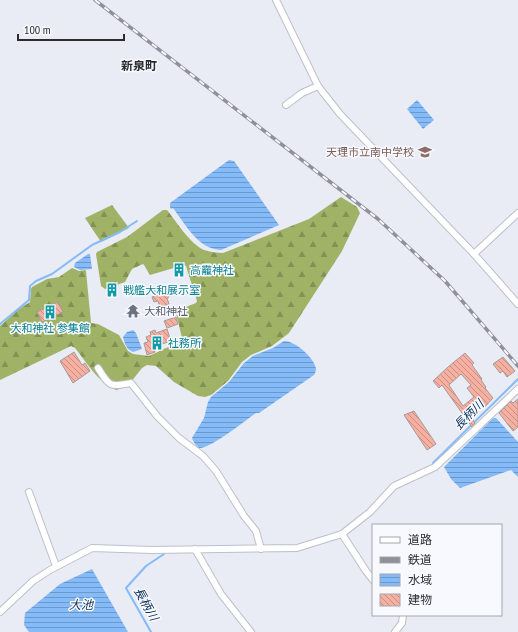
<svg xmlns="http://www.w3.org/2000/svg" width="518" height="632" font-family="'PT Sans Narrow','Noto Sans JP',sans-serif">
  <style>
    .forest { fill: url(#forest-firs) }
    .water { fill: url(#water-rules) }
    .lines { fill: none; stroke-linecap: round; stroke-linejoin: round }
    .stream { stroke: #84bbf8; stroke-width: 2 }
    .building { fill: url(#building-back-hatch); stroke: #a69b99; fill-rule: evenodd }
    .minor-casing { stroke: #bec0c9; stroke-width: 8 }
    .minor { stroke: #fff; stroke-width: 6 }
    .rail-casing { stroke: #8f9098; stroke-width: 3.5 }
    .rail { stroke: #f8f9ff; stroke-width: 2; stroke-dasharray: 6; stroke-linecap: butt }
    .labels { text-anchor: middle; stroke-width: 3; stroke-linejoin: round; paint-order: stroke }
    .education-label { font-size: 11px; fill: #785e54; stroke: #f8f9ff; text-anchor: end }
    .culture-label { font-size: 11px; fill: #0d838f; stroke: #f8f9ff; text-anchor: start }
    .worship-label { font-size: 11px; fill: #5b616d; stroke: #f8f9ff; text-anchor: start }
    .neighbourhood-label { font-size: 12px; font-weight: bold; fill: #2c2c30; stroke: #f8f9ff }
    .water-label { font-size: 12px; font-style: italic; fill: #093056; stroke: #f8f9ff }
  </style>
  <defs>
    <pattern id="forest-firs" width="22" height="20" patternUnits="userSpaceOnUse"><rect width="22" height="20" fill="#9fb265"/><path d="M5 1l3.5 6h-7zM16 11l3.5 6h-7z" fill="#829154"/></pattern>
    <pattern id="water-rules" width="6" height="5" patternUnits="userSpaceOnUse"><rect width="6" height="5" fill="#84bbf8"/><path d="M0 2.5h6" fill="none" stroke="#6c98c9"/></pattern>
    <pattern id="building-back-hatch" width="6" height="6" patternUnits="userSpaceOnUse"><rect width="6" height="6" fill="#f5b0a2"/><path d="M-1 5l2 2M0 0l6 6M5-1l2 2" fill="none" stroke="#c78f84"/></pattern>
  </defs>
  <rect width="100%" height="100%" fill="#e9ebf5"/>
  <g class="forest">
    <path d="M341,197l16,10 3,6 -18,38 -53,82 -17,13 -21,9 -9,7 -14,19 -17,14 -6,2 -7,-1 -24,-14 -18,-16 -9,-1 -5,3 -15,19 -11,3c-18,-8 -29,-27 -41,-42l-4,-2 -71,34v-54l19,-17 11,-7 1,-13 1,-2 15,-8 12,-2 13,-9 7,3 6,-1 1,1 5,52 7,1 21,11 9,16 5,3 16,2 30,-14 3,-4 -6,-25 2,-3 18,-7 1,-2 -11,-35 -2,-1 -34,10 -6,-10 -1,-1 -11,5 -7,13 -20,7 -4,-3 -5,-32 1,-2 30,-15 36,-27h4c9,11 23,34 37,40 6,2 13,3 19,3l86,-34z"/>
    <path d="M112,205l17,23 -28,14 -16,-24z"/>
  </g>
  <g class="water">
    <path d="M417,100l17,20 -11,9 -16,-20z"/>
    <path d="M229,160l5,1 45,64 -58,25c-23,-1 -35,-25 -48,-42l-2,1 -1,-2v-4z"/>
    <path d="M88,254h2l2,15 -12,1 -6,-3 1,-4z"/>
    <path d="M133,330l3,3 6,16 -9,3c-7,-3 -8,-8 -10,-15l4,-5z"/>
    <path d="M284,341c10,-1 31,17 32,28 0,2 -1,4 -2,6l-55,38h-3c-9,6 -47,37 -57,35 -3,-2 -6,-7 -7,-10l12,-20 4,-16 3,-5 18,-15 15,-19 9,-7 20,-8z"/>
    <path d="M493,418h3l22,24v35l-7,-7 -51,18 -9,-9 -7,-12z"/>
    <path d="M92,569l36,63h-99l-5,-7 1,-12 35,-29z"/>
  </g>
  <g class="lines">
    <g class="stream">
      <path d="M0,324l29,-24 1,-14 6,-5 16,-7 40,-29 28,-13 17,-11"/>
      <path d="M433,463l85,-84"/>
      <path d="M151,632l-25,-44 20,-22 18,-12"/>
    </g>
  </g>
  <g class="building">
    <path d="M163,287l2,6 3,-1 1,5 -2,1 2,6 -9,3 -2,-6 -4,1 -2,-5 4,-1 -2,-6z"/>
    <path d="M58,302l5,10 -21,10 -5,-10z"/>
    <path d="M176,317l2,7 -11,4 -3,-7z"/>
    <path d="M167,329l4,12 -18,6 2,5 -8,3 -3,-12 4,-1 -2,-5 5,-2 -1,-3 5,-2 1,3z"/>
    <path d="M74,352l8,13 3,-2 5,8 -17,12 -13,-22z"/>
    <path d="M465,353l9,10 -2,2 10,14 -1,1 5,7 -1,1 8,10 -9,10 -1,-1 -3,3 -3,-4 -7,9 5,8 -3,4 -30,-42 -3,3 -6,-7 15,-14zM461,374l10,11 -4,3 7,9 -11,9 -14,-21z"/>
    <path d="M503,357l12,14 -8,6 -4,-6 -3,2 -7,-9z"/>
    <path d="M518,399v28l-5,4 -14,-18 12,-12 2,2z"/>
    <path d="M414,411l22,33 -9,6 -23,-35z"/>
  </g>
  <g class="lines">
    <g class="minor-casing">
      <g id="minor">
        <path d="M276,0l42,86 22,28 134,140 44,50"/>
        <path d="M286,105l16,-12 16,-7"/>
        <path d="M474,254l44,-41"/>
        <path d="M98,368c12,19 11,19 33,15l26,33 22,22 24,18 13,15 28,45 12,15 5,18"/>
        <path d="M29,492l27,74"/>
        <path d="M342,534l24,37 7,9"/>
        <path d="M195,549l26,45 30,38"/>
        <path d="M0,612l33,-31 17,-11 42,-22 60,2 145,-2 45,-14 28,-22 24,-26 41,-19 83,-78"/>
        <path d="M395,632l7,-9 1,-8"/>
      </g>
    </g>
    <use href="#minor" class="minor"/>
    <g class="rail-casing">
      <path id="rail" d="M95,0l283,219 67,62 73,85"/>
    </g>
    <use href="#rail" class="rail"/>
  </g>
  <defs>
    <g id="school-bare" transform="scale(1.08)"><path d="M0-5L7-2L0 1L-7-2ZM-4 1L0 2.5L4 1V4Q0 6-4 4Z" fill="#8d6e63" stroke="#f8f9ff" stroke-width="2.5" paint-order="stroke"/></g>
    <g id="building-bare" transform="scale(1.08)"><path d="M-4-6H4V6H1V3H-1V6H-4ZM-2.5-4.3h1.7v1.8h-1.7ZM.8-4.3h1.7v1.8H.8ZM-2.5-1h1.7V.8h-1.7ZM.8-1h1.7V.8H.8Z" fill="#0f9aa8" stroke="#f8f9ff" stroke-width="2.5" paint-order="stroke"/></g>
    <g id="temple-bare" transform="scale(1.08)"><path d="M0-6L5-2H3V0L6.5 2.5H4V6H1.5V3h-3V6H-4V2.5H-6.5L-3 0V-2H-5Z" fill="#6b7280" stroke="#f8f9ff" stroke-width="2.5" paint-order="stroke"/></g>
  </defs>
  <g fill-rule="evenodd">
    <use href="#school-bare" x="425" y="152"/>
    <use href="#building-bare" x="179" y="270"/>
    <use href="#building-bare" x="112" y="290"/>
    <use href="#temple-bare" x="133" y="311"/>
    <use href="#building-bare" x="50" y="312"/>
    <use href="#building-bare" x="157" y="343"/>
  </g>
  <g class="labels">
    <g class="education-label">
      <text x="414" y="156">天理市立南中学校</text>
    </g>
    <g class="culture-label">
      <text x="190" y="274">高龗神社</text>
      <text x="123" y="294">戦艦大和展示室</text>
      <text x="50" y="332" text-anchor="middle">大和神社 参集館</text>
      <text x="168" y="347">社務所</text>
    </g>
    <g class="worship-label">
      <text x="144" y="315">大和神社</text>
    </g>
    <g class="neighbourhood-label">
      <text x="139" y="70">新泉町</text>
    </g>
    <g class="water-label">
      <text transform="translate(469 415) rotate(-45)" y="4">長柄川</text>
      <text transform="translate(146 604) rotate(61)" y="4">長柄川</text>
      <text x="81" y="609">大池</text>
    </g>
  </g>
  <rect x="372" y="524" width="130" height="92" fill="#f8f9ff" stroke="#a6a7ac"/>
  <rect x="380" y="537" width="20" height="6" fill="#ffffff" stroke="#a6a7ac"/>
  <text x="408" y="544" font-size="12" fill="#2c2c30">道路</text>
  <rect x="380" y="557" width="20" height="6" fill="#8f9098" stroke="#a6a7ac"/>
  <text x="408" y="564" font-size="12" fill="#2c2c30">鉄道</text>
  <rect x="380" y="574" width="20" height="12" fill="url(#water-rules)" stroke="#a6a7ac"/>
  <text x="408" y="584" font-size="12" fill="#2c2c30">水域</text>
  <rect x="380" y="594" width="20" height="12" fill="url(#building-back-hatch)" stroke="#a6a7ac"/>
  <text x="408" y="604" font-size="12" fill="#2c2c30">建物</text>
  <path d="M18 34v6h106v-6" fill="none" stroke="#2c2c30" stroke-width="2"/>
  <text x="24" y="34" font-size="12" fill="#2c2c30" stroke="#f8f9ff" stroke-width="3" paint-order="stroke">100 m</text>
</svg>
